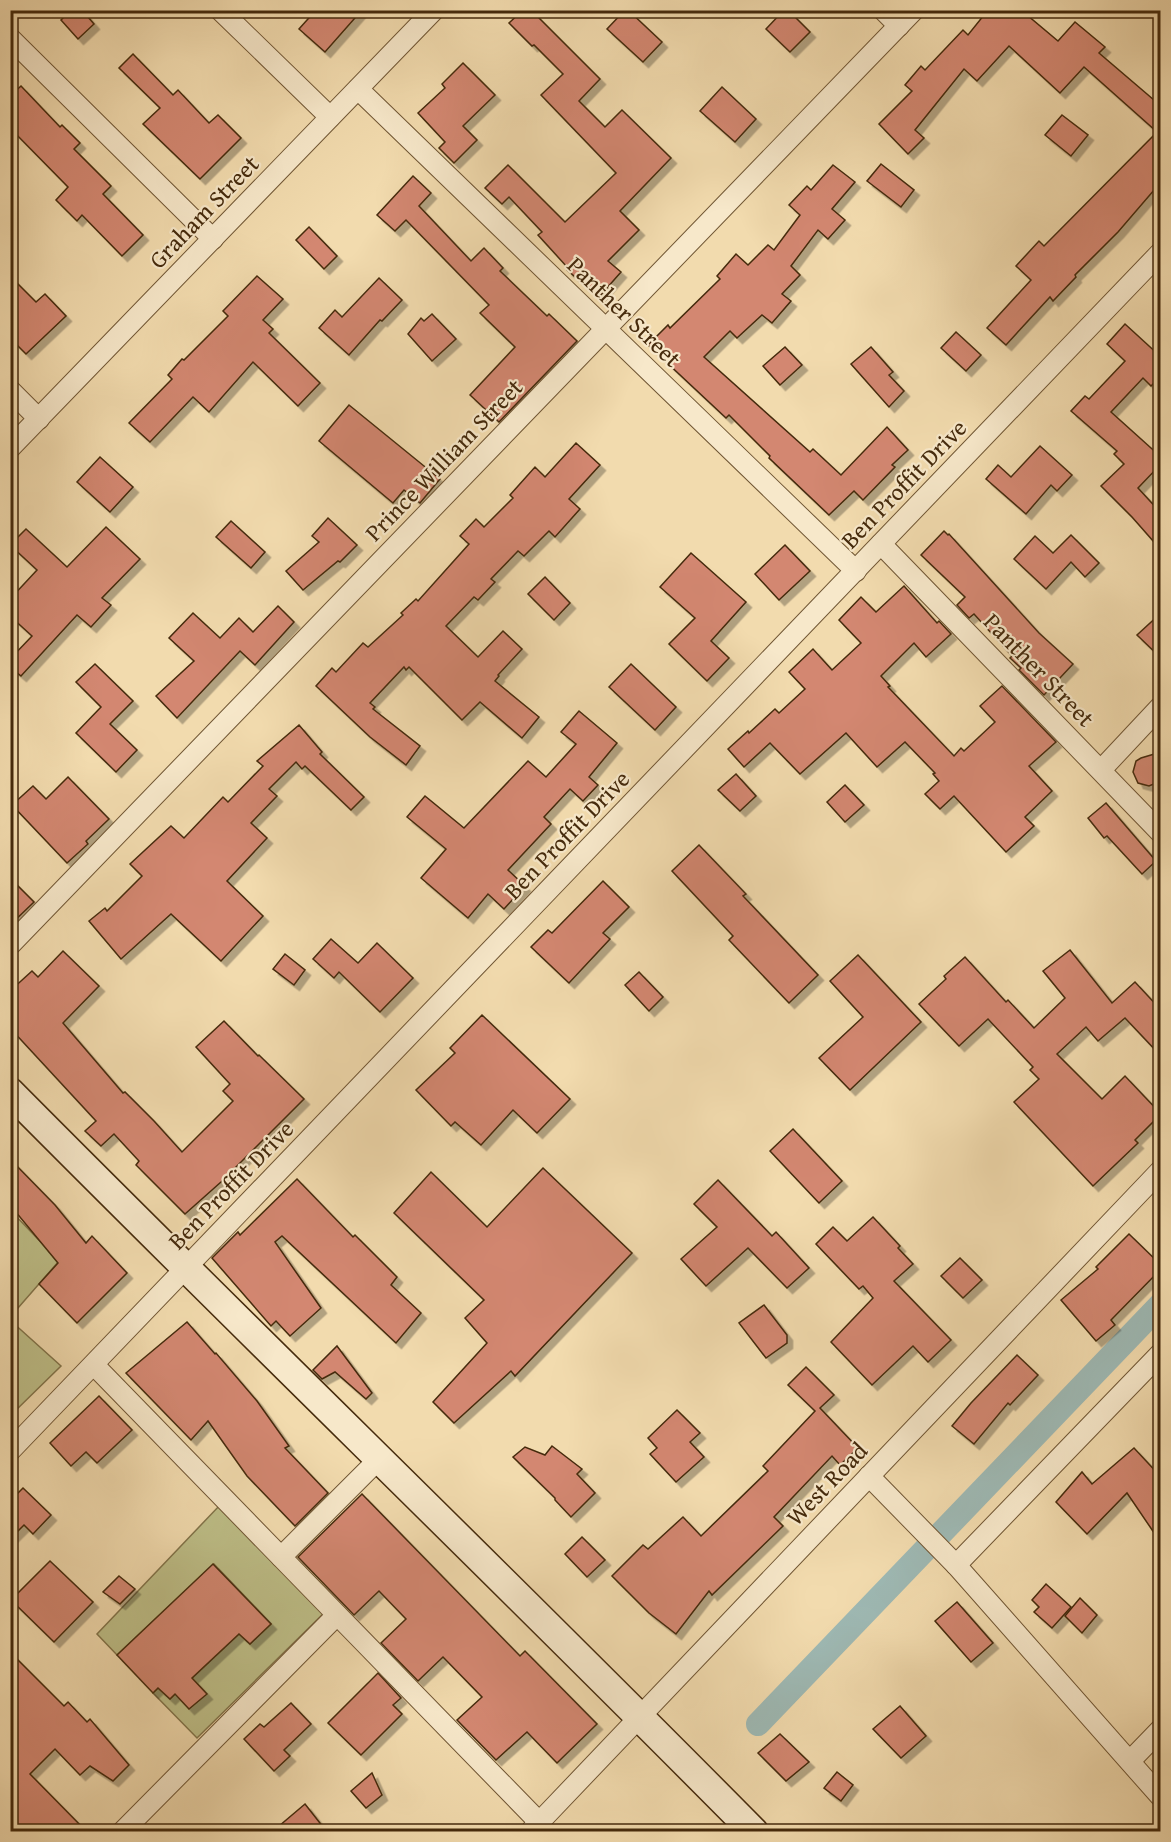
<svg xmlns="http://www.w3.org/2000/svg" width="1171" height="1842" font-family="'Gentium Book Plus',serif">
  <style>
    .green { fill: #bebf88; stroke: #82744a; stroke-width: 1.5 }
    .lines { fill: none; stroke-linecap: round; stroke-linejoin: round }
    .canal { stroke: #9eb9b4; stroke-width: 24 }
    .building { fill: #d38771; stroke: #452a0c; stroke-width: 1.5; filter: url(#shadow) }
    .street-casing { stroke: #705634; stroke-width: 22 }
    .secondary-casing { stroke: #452a0c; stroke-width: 31 }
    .street { stroke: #f7e8ca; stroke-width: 20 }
    .secondary { stroke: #f7e8ca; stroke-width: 28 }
    .labels { text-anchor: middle; stroke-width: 4.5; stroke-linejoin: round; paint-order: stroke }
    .street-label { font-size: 24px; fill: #452a0c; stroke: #f7e8ca }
  </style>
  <defs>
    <filter id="shadow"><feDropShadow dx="5.5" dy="5.5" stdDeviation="0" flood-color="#0004"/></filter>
  </defs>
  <rect width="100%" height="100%" fill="#f2dbae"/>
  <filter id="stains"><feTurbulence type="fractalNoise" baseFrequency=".00333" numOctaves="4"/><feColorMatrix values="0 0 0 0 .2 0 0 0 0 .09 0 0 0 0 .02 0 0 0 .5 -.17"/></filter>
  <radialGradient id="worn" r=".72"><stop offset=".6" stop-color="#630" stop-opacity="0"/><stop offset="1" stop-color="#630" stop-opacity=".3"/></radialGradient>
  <g class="green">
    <path d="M11,1211l48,50 -48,55z"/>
    <path d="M11,1321l50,45 -50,49 -1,-1z"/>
    <path d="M220,1505l104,108 -127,125 -44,-45 5,-5 12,11 69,-65 11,10 21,-20 -57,-60 -97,91 -20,-21z"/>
  </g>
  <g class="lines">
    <path class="canal" d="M758,1724l402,-419"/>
  </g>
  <g class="building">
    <path d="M71,10h11l12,14 -16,15 -17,-19z"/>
    <path d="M316,10h46l-37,42 -26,-23z"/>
    <path d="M523,10h8l69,69 -21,22 26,26 17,-17 49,48 -51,53 19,19 -31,31 13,11 -22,25 -32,-27 1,-2 -30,-33 4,-3 -33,-35 -7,7 -17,-16 23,-23 57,57 51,-49 -75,-78 22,-21 -29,-29 -2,1 -23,-23z"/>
    <path d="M625,10h3l34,32 -19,20 -36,-33z"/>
    <path d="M784,10h4l22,22 -20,20 -24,-23z"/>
    <path d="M988,10h33l37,31 17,-19 30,25 -6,6 62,53v76l-43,50 -43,43 1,2 -23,24 -3,-4 -44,48 -19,-17 44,-48 -15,-14 23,-25 5,5 113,-114 -73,-65 -24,26 -51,-47 -32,35 -13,-12 -49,61 9,8 -16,16 -29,-30 33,-33 -7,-6 16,-19 4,4 38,-40 5,5z"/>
    <path d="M133,54l40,41 5,-5 31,33 9,-8 23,23 -41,41 -57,-55 17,-16 -41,-40z"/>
    <path d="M463,63l32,32 -32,31 14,14 -23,23 -15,-15 6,-6 -27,-29 27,-25 -3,-4z"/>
    <path d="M21,86l39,41 2,-2 18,18 -6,6 37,37 -8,8 40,41 -21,21 -40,-41 -5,6 -21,-21 12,-13 -58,-59v-32z"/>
    <path d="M722,87l34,32 -21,23 -35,-31z"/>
    <path d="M1062,115l26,20 -17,21 -26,-21z"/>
    <path d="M881,164l33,26 -13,17 -34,-26z"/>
    <path d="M833,165l22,17 -23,27 13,11 -17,19 -10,-9 -27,36 9,9 -18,19 9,7 -19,22 -10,-8 -25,23 -7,-7 -26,26 106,95 3,-3 28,26 46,-48 21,23 -16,15 3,2 -32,33 -9,-9 -25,24 -60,-57 1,-2 -41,-41 -3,3 -78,-73 20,-20 2,3 50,-49 -3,-3 19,-22 12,11 20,-20 6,5 26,-35 -11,-10 18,-19 4,4z"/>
    <path d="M413,176l18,17 -12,13 52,55 13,-13 19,20 -3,3 47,45 2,-2 28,27 -78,81 -29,-27 45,-48 -35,-34 9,-8 -83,-85 -11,11 -18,-16z"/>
    <path d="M309,227l28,29 -13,13 -28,-29z"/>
    <path d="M10,276l26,26 9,-8 21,22 -40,38 -16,-16z"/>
    <path d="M257,276l26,23 -20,21 10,9 -4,4 51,50 -22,23 -45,-44 -44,50 -16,-15 -43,45 -21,-19 43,-44 -4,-4 14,-16 2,1 44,-44 -5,-5z"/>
    <path d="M379,278l23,22 -20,21 -2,-1 -31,35 -30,-27 16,-18 7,7z"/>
    <path d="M432,314l24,25 -24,22 -24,-27 13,-16 3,3z"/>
    <path d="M1125,324l36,33v19l-10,10 -8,-8 -32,34 50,45v7l-23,24 23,25v37l-29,-33 -31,-31 23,-22 -10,-10 3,-3 -46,-40 14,-15 4,3 36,-38 -18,-17z"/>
    <path d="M956,332l25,23 -15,16 -25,-23z"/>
    <path d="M785,347l17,18 -22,20 -17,-19z"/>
    <path d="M871,347l22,25 -4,3 15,16 -15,16 -38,-43z"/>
    <path d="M349,405l91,74 -20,24 -16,-13 -11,13 -74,-62z"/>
    <path d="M576,443l24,22 -31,34 11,10 -25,28 -6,-6 -25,25 -6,-5 -27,28 4,3 -17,18 -4,-3 -28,29 32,31 25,-26 19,18 -24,26 1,1 -4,5 44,36 -17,21 -42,-36 -18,18 -53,-53 -3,3 -2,-3 -34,36 5,4 -2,2 47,37 -14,19 -36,-28 -54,-51 16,-18 4,4 27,-29 5,4 35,-32 -2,-2 15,-14 2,2 51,-57 -9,-8 16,-17 8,8 29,-29 -3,-3 25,-28 10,10z"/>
    <path d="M1040,446l32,29 -15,16 -6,-6 -25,29 -40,-35 12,-14 13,12z"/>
    <path d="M100,457l33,30 -23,25 -33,-30z"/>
    <path d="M328,518l29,27 -17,17 -2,-1 -35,29 -17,-19 33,-29 -7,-6z"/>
    <path d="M231,521l34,31 -14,16 -35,-31z"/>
    <path d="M106,527l34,32 -38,39 9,7 -20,22 -14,-12 -56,61 -11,-9v-8l22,-23 -22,-20v-17l27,-29 -27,-25 16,-16 41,38z"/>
    <path d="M944,531l4,4 1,-1 90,99 34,31 -29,31 -25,-25 2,-2 -11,-10 2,-2 -38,-42 -5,4 -12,-13 8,-8 -44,-42z"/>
    <path d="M1071,535l28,28 -14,14 -14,-15 -25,27 -32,-30 21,-23 18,17z"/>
    <path d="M785,545l25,26 -31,29 -24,-26z"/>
    <path d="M691,553l55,49 -35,39 18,17 -22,23 -38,-37 26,-26 -35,-31z"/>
    <path d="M545,577l25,26 -16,17 -26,-26z"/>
    <path d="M904,586l33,37 2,-2 12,13 -25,23 -12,-14 -33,33 9,10 -2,1 66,69 7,-8 3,3 31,-29 -15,-16 22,-20 54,56 -27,24 23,25 -27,26 9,9 -28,26 -52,-56 -14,13 -15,-15 14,-13 -6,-7 2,-1 -30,-31 -28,25 -31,-34 -46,41 -30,-31 -26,24 -16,-18 20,-18 1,2 26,-24 4,4 26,-24 -16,-17 24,-23 19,21 29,-27 -22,-23 22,-23 15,15z"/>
    <path d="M278,606l16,16 -39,43 -15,-14 -63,67 -21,-22 38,-35 -25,-23 24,-25 27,25 19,-20 14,14z"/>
    <path d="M1161,613v45l-24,-23z"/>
    <path d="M95,664l38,37 -23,23 27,26 -21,22 -40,-39 25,-26 -25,-25z"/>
    <path d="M631,664l45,43 -21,23 -46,-43z"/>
    <path d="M579,711l38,32 -28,34 9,8 -15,16 -13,-12 -26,28 7,7 -43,46 17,16 -21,23 -16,-15 -20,24 -47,-40 25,-29 -39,-32 18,-21 39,32 64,-67 18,16 30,-33 -15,-12z"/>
    <path d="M299,725l23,27 -2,2 44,43 -13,13 -46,-44 -3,3 -6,-7 -27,27 8,7 -26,27 16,15 -40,43 36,35 -42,45 -50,-47 -50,45 -32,-38 16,-13 2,3 35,-35 -12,-12 41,-38 13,12 39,-41 5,5 35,-36 -6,-5z"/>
    <path d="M1161,752v29l-12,5 -11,-3 -5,-11 3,-11 5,-3z"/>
    <path d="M736,774l20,22 -16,15 -22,-21z"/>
    <path d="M68,777l41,42 -23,22 2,3 -21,19 -55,-58 21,-19 13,13z"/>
    <path d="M845,785l19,20 -19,17 -18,-20z"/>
    <path d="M1106,803l50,58 -14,13 -35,-38 -3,2 -16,-20z"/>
    <path d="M699,845l47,49 -3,2 75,79 -29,28 -60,-63 4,-4 -61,-65z"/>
    <path d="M10,878l24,24 -24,23z"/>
    <path d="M603,881l26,26 -26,26 7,6 -41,44 -38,-36 17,-17 4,3z"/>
    <path d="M331,939l27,24 19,-20 36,35 -33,34 -41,-40 -5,6 -21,-19z"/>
    <path d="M1070,950l42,53 23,-21 26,28v46l-36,-38 -27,23 -12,-14 -29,27 45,45 23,-23 36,38 -26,26 3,3 -45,43 -79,-84 25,-23 -9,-9 3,-3 -45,-48 -29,27 -40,-42 27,-25 -2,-3 21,-19 41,45 2,-2 26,28 31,-30 -22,-27z"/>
    <path d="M63,951l36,35 -36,37 60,70 2,-1 29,29 28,31 51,-51 -10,-10 7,-7 -34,-37 28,-26 34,35 1,-1 45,44 -83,83 -36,32 -49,-49 3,-4 -25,-27 -13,12 -16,-15 11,-10 -86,-93v-37l22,-20 6,6z"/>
    <path d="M285,954l20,16 -11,15 -21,-16z"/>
    <path d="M858,955l63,67 -71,68 -31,-32 44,-41 -33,-36z"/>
    <path d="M639,972l24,25 -14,14 -24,-26z"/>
    <path d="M482,1015l88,84 -33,34 -24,-23 -32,35 -26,-23 -4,4 -35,-36 39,-37 -5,-5z"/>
    <path d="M793,1129l49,52 -23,22 -49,-52z"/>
    <path d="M10,1159l45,46 31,38 6,-7 35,37 -50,50 -38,-39 19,-21 -48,-58z"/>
    <path d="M543,1168l89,85 -117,123 -4,-5 -57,52 -21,-21 54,-59 -22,-25 19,-18 -90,-87 37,-41 56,55z"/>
    <path d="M297,1179l56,58 2,-2 42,42 -6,8 30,28 -25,30 -114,-107 -7,6 46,66 -31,28 -14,-15 -5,5 -59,-68 26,-26 2,3z"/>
    <path d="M718,1180l54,56 4,-4 33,36 -22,20 -39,-40 -42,38 -25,-27 36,-32 -23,-23z"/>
    <path d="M873,1217l27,29 -2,2 15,16 -19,17 57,59 -23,22 -15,-16 -41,39 -41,-43 42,-44 -10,-12 -4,3 -43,-45 17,-17 14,14z"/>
    <path d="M1129,1234l32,31v4l-50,51 4,5 -19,16 -35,-41 37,-31 -2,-2z"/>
    <path d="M960,1258l22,22 -19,18 -22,-22z"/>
    <path d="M764,1305l23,30v8l-21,15 -27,-35z"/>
    <path d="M187,1322l28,32 1,-1 41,48 32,45 -4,2 43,45 -33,33 -48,-50 -39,-55 -17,19 -65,-67z"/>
    <path d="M337,1346l35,47 -6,6 -31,-27 -13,7 -9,-9z"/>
    <path d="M1017,1355l21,20 -28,30 -2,-2 -34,41 -22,-18 19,-23z"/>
    <path d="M806,1367l28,28 -14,13 38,40 -18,17 -8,-9 -58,61 9,9 -71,69 -3,-4 -33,43 -27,-21 -37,-37 31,-31 5,4 35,-32 18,19 67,-65 -5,-5 52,-55 -27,-26z"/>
    <path d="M99,1396l33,34 -35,33 -11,-11 -15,14 -21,-23z"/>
    <path d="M677,1410l23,23 -10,9 14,15 -28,25 -26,-28 7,-6 -9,-10z"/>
    <path d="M552,1446l30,23 -5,5 18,19 -24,24 -16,-17v-2l-42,-41 12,-10 20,8z"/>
    <path d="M1134,1448l27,29v66l-34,-50 -40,41 -31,-32 26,-30 10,12z"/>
    <path d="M23,1488l28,27 -18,19 -9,-9 -14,14v-38z"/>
    <path d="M362,1494l158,162 5,-5 72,73 -40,39 -30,-31 -31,28 -39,-40 25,-23 -39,-40 -25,24 -37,-38 25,-24 -27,-28 -25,24 -56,-58z"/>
    <path d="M582,1537l23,23 -18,17 -22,-23z"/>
    <path d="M50,1561l43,41 -39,40 -43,-42z"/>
    <path d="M213,1564l58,60 -21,20 -11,-10 -47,44 15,16 -18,15 -14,-15 -5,5 -12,-11 -5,5 -36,-38z"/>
    <path d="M119,1576l16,13 -15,15 -17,-12z"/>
    <path d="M1046,1584l25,23 -19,21 -18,-16 5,-5 -7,-7z"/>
    <path d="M1080,1598l17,17 -15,18 -17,-17z"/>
    <path d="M957,1602l36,41 -22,19 -36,-41z"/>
    <path d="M10,1652l54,54 4,-4 19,20 3,-3 39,46 -16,16 -23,-15 -10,9 -25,-26 -25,25 57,58h-77z"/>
    <path d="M378,1673l23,25 -8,7 9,9 -41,41 -33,-32z"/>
    <path d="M291,1703l20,21 -27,26 6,6 -16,15 -30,-32 16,-15 4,3z"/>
    <path d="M900,1706l26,30 -25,22 -28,-29z"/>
    <path d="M780,1734l29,28 -23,19 -28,-28z"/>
    <path d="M837,1772l16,13 -12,16 -17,-13z"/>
    <path d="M372,1773l10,22 -16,13 -15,-17z"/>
    <path d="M305,1804l22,28h-55z"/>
  </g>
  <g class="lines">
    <g class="street-casing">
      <g id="street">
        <path d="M220,10l110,107"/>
        <path d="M883,10l16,16"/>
        <path d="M10,38l203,201"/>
        <path d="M358,89l498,482"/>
        <path d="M10,390l29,29"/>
        <path d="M10,448l424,-438"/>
        <path d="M881,544l279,288"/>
        <path d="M1101,770l59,-63"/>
        <path d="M10,945l904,-935"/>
        <path d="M94,1365l445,457"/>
        <path d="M10,1451l1150,-1198"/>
        <path d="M869,1476l87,89 204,231"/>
        <path d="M281,1557l98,-98"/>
        <path d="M956,1565l204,-211"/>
        <path d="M1130,1761l30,-31"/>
        <path d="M122,1832l215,-217"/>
        <path d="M530,1832l630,-661"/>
      </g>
    </g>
    <g class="secondary-casing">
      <path id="secondary" d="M10,1092c246,248 498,491 744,740"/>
    </g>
    <use href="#street" class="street"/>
    <use href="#secondary" class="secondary"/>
  </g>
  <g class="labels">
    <g class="street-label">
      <text transform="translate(204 212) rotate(-46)" y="8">Graham Street</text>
      <text transform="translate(624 312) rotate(44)" y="8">Panther Street</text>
      <text transform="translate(444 460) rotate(-46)" y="8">Prince William Street</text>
      <text transform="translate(904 484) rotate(-46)" y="8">Ben Proffit Drive</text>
      <text transform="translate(1039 670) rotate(46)" y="8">Panther Street</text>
      <text transform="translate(567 835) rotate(-46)" y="8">Ben Proffit Drive</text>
      <text transform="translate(231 1185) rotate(-46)" y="8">Ben Proffit Drive</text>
      <text transform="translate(827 1484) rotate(-46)" y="8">West Road</text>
    </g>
  </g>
  <rect width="1171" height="1842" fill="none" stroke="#f2dbae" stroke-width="36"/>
  <rect x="12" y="12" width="1147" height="1818" fill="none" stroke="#452a0c" stroke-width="3"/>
  <rect x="18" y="18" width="1135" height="1806" fill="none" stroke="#452a0c" stroke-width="1.5"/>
  <rect width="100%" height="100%" filter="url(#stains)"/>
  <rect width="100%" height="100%" fill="url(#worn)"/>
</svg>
